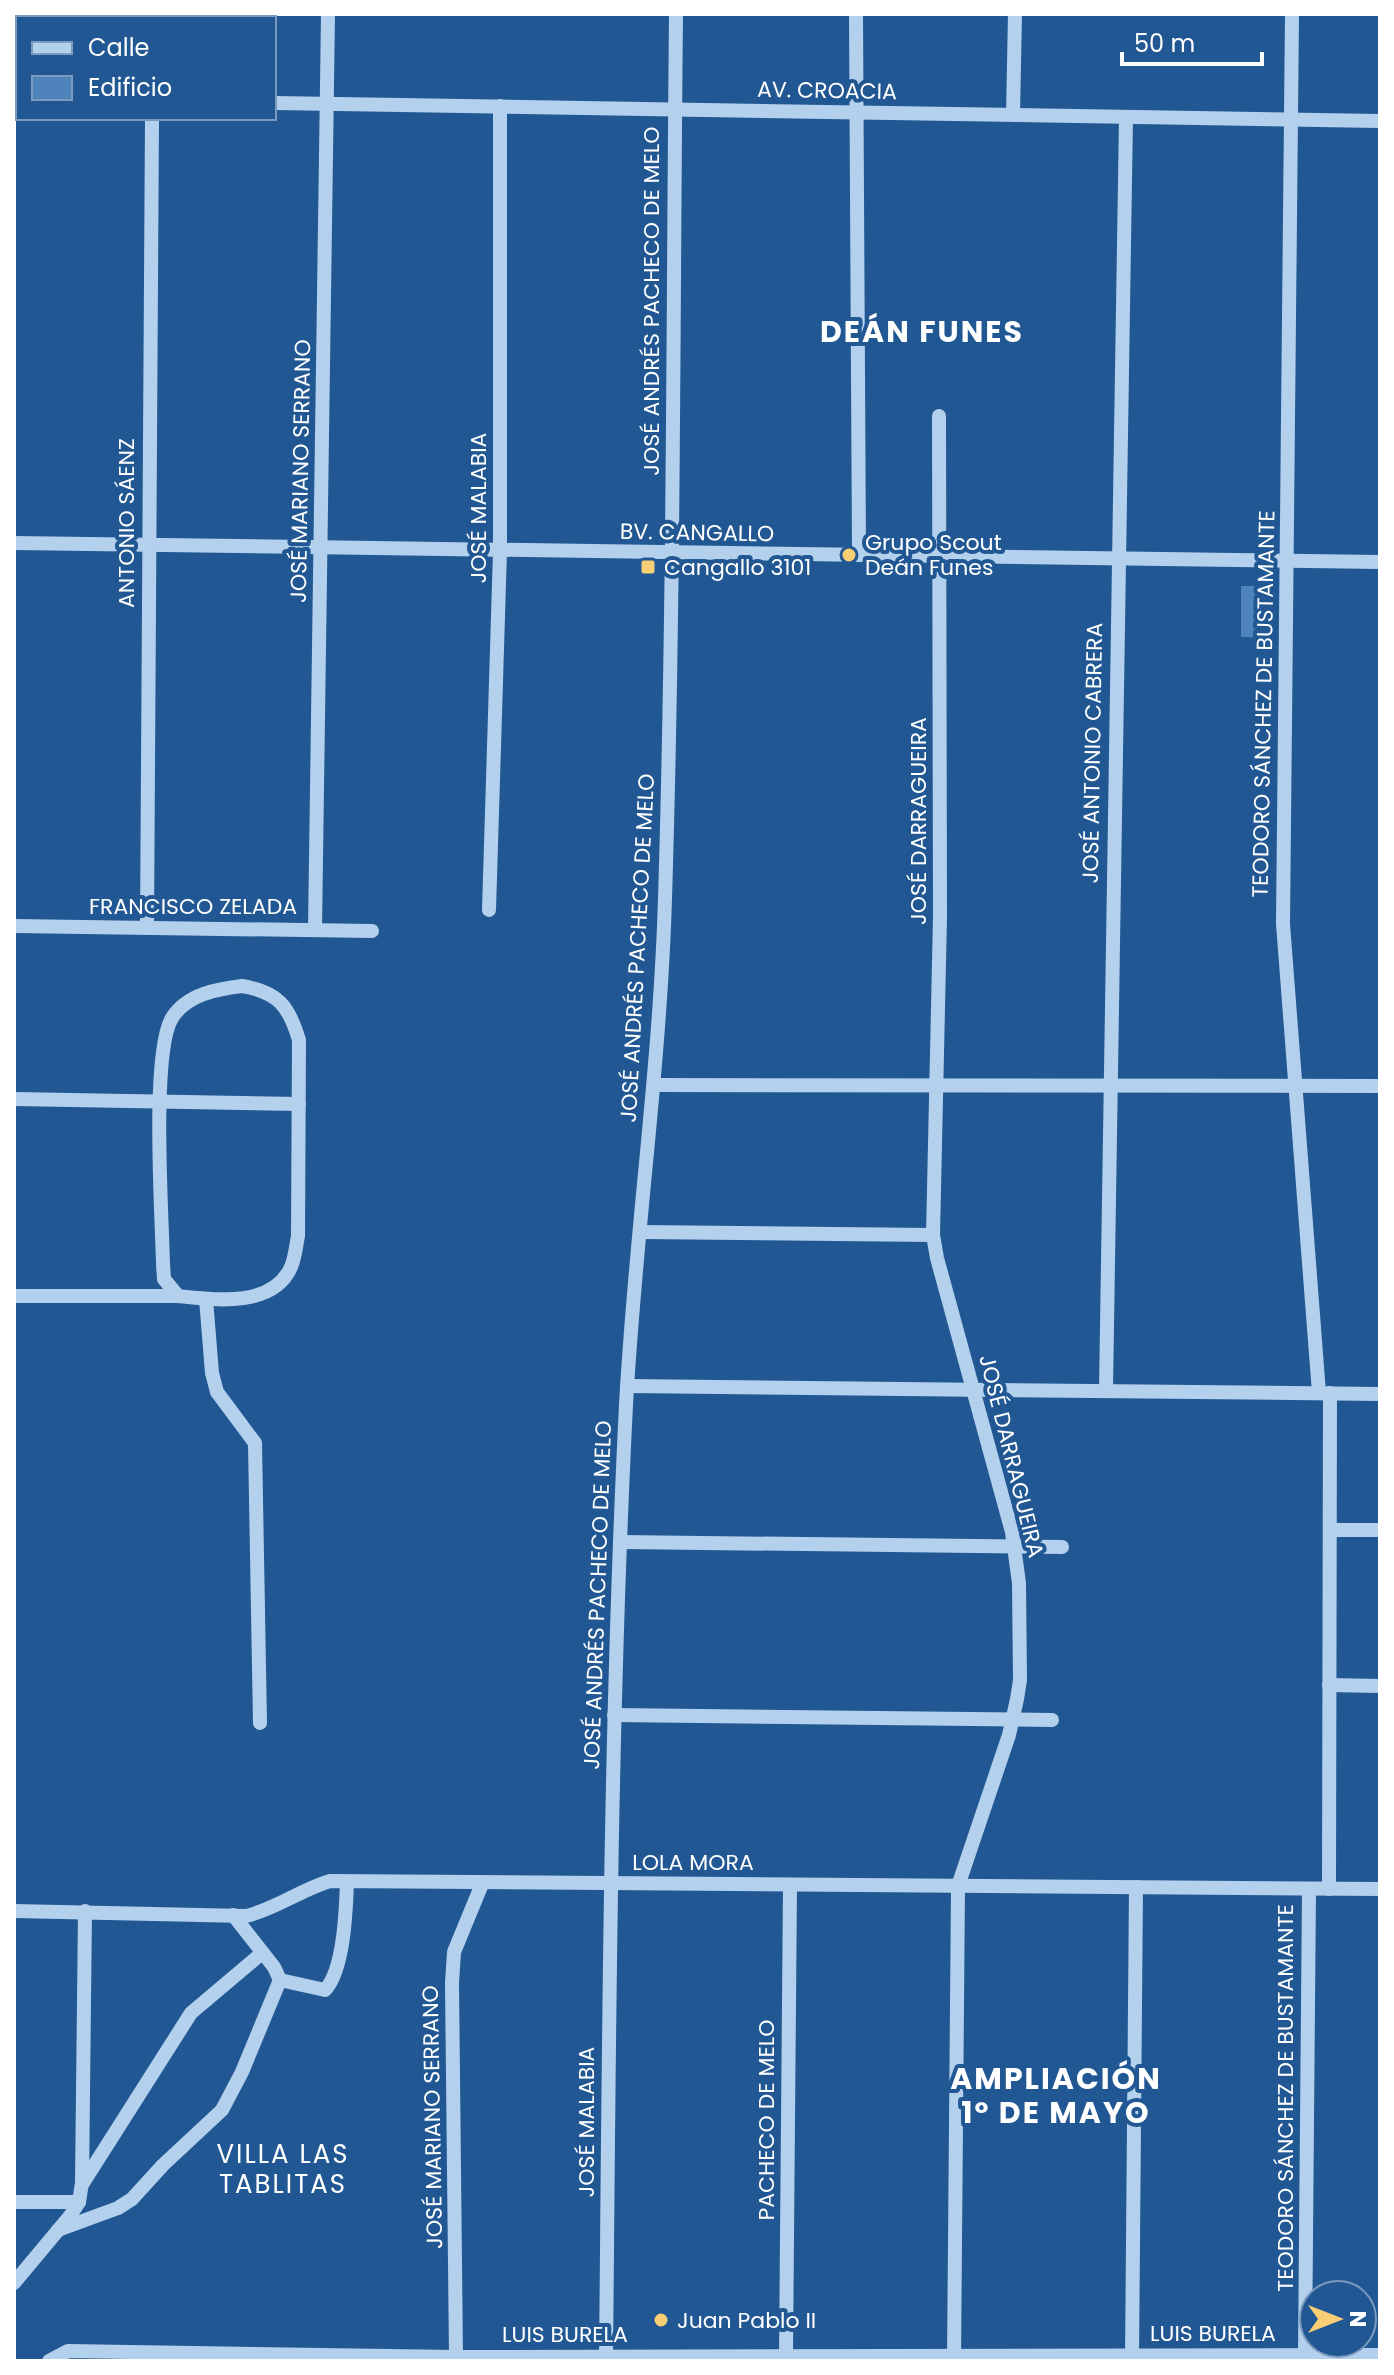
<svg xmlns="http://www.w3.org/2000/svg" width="1394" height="2375" font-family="Poppins,sans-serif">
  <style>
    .building { fill: #4e83bb }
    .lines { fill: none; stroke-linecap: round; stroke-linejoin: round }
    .minor { stroke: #b3d0ed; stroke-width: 14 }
    .poi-dot { fill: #face75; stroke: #215793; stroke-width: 3 }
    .labels { text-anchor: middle; stroke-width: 8; stroke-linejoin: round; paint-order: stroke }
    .street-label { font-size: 22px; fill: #fff; stroke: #215793 }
    .poi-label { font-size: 22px; fill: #fff; stroke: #215793; text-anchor: start }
    .quarter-label { font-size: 26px; letter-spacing: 2px; fill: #fff; stroke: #215793 }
    .district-label { font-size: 30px; font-weight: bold; letter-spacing: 2px; fill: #fff; stroke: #215793 }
  </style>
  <rect width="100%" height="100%" fill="#215793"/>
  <path class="building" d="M1241,586h30v52l-30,-1z"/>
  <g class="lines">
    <g class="minor">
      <path d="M86,14l3,4"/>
      <path d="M856,14l3,541"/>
      <path d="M1292,14l-9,910 36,469"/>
      <path d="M19,18l4,-4"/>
      <path d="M274,103l1106,18"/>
      <path d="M1013,115l2,-101"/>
      <path d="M939,416l1,501 -7,318 4,23 75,274 7,51 1,97 -3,19 -8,36 -51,151 -4,475"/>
      <path d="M14,543l1366,19"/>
      <path d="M489,910l11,-359v-445"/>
      <path d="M14,926l358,5"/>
      <path d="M147,928l5,-810"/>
      <path d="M315,929l13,-915"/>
      <path d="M242,986c36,6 47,20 57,54l-1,196c-2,10 -3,22 -7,31 -18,41 -77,33 -113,29l-14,-17 -1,-15c-1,-48 -12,-212 9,-246 15,-24 45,-29 70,-32z"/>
      <path d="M655,1085l725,1"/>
      <path d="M14,1099l285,5"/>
      <path d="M640,1232l293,3"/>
      <path d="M14,1296h164"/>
      <path d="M206,1299l6,74 5,19 38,51 5,280"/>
      <path d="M627,1386l753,8"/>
      <path d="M1106,1390l20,-1273"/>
      <path d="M1330,1530h50"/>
      <path d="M620,1542l442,5"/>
      <path d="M1329,1685l51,1"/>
      <path d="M614,1715l438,5"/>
      <path d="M1329,1889l1,-496"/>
      <path d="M14,1911l232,5c30,-7 54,-26 84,-35l1050,8"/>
      <path d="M280,1980l45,10c19,-20 21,-80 22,-108"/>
      <path d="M83,2183l108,-170 71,-60"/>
      <path d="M14,2202h65"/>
      <path d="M58,2230l60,-22 14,-9 31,-34 59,-55 20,-38 38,-92 -6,-13 -41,-52"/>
      <path d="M14,2283l56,-67 9,-14 3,-19 3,-272"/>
      <path d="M1305,2355l4,-466"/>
      <path d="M786,2356l4,-471"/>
      <path d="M456,2357l-4,-374 2,-31 28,-68"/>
      <path d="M49,2361l19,-10 388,6 924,-2"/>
      <path d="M606,2361c3,-319 4,-637 20,-956 9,-169 34,-336 39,-506 9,-295 8,-590 11,-885"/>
      <path d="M1132,2361l4,-474"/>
    </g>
  </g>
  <g class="poi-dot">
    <circle cx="849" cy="555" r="8"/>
    <rect x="640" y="559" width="16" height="16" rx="4"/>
    <circle cx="661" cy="2320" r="8"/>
  </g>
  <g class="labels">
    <g class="street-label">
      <text transform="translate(827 90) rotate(1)" y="8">AV. CROACIA</text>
      <text transform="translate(651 301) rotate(-90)" y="8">JOSÉ ANDRÉS PACHECO DE MELO</text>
      <text transform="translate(300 471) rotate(-89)" y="8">JOSÉ MARIANO SERRANO</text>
      <text transform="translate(478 508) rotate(-90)" y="8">JOSÉ MALABIA</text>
      <text transform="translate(126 523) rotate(-90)" y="8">ANTONIO SÁENZ</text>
      <text transform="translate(697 532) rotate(1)" y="8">BV. CANGALLO</text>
      <text transform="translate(1263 704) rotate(-89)" y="8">TEODORO SÁNCHEZ DE BUSTAMANTE</text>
      <text transform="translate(1092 753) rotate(-89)" y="8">JOSÉ ANTONIO CABRERA</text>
      <text transform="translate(918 821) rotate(-90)" y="8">JOSÉ DARRAGUEIRA</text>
      <text x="193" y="914">FRANCISCO ZELADA</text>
      <text transform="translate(637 948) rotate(-87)" y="8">JOSÉ ANDRÉS PACHECO DE MELO</text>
      <text transform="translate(1012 1456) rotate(76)" y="8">JOSÉ DARRAGUEIRA</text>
      <text transform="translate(597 1595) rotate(-88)" y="8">JOSÉ ANDRÉS PACHECO DE MELO</text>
      <text x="693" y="1870">LOLA MORA</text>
      <text transform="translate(1285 2098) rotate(-90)" y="8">TEODORO SÁNCHEZ DE BUSTAMANTE</text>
      <text transform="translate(432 2117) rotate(-91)" y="8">JOSÉ MARIANO SERRANO</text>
      <text transform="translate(766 2120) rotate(-90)" y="8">PACHECO DE MELO</text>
      <text transform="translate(586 2122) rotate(-90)" y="8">JOSÉ MALABIA</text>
      <text x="1213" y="2341">LUIS BURELA</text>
      <text x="565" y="2342">LUIS BURELA</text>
    </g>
    <g class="poi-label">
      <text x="865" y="550">Grupo Scout<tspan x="865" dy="25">Deán Funes</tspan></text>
      <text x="664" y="575">Cangallo 3101</text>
      <text x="677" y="2328">Juan Pablo II</text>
    </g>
    <g class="quarter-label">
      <text x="283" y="2163">VILLA LAS<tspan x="283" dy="30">TABLITAS</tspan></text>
    </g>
    <g class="district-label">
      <text x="922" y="342">DEÁN FUNES</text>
      <text x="1056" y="2089">AMPLIACIÓN<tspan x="1056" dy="34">1° DE MAYO</tspan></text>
    </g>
  </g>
  <rect width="1394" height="2375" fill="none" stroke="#ffffff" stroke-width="32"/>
  <rect x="16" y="16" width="260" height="104" fill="#215793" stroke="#7a9abe" stroke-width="2"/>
  <rect x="32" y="42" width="40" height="12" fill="#b3d0ed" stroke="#7a9abe" stroke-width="2"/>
  <text x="88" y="56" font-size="24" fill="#ffffff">Calle</text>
  <rect x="32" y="76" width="40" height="24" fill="#4e83bb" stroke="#7a9abe" stroke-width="2"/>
  <text x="88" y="96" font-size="24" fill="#ffffff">Edificio</text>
  <g transform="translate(1338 2319) rotate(90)"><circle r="38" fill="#215793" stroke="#7a9abe" stroke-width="2"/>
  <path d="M0-6L14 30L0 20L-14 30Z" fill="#face75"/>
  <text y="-12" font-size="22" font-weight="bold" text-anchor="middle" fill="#ffffff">N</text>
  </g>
  <path d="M1122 52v12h140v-12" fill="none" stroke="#ffffff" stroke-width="4"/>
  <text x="1134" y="52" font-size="24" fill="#ffffff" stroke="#215793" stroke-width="6" paint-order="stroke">50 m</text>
</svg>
